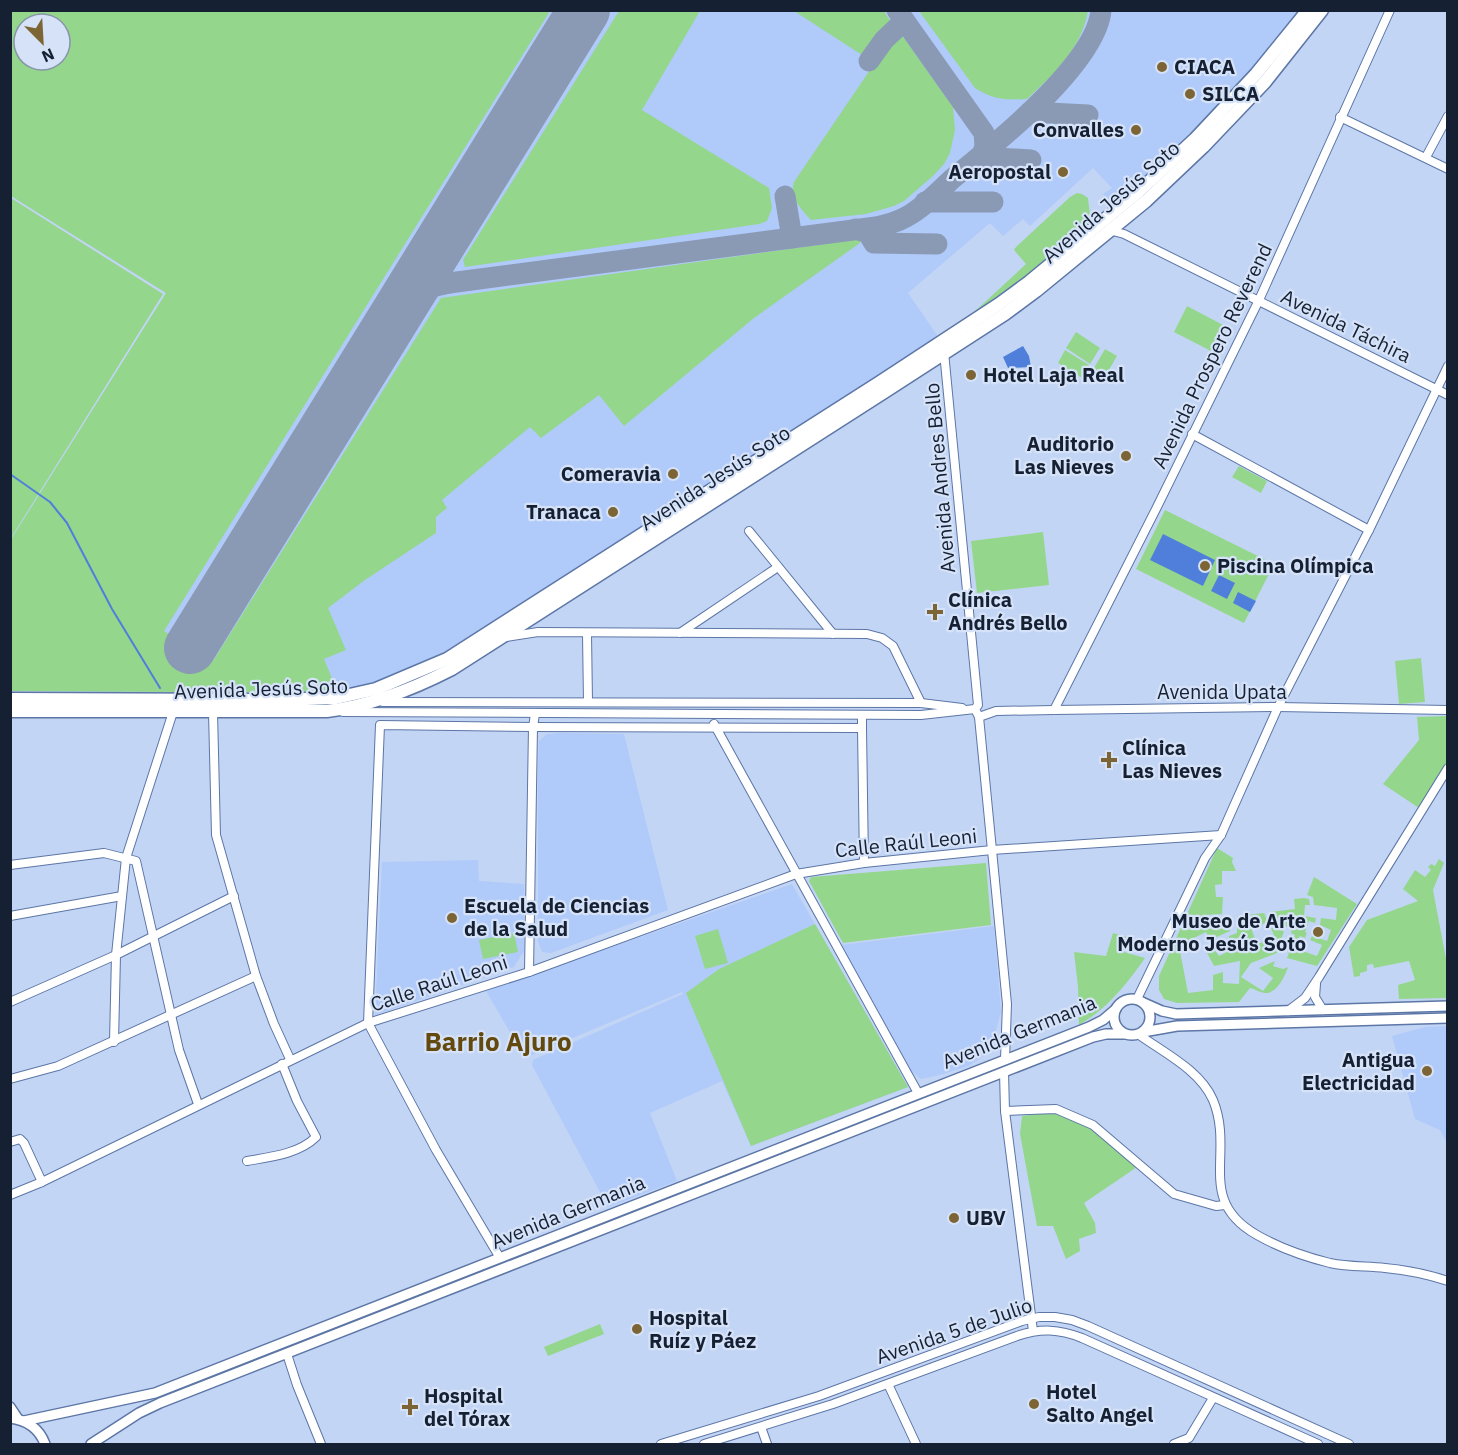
<svg xmlns="http://www.w3.org/2000/svg" width="1458" height="1455" font-family="'IBM Plex Sans',sans-serif">
  <style>
    .built { fill: #b0cafa; fill-rule: evenodd }
    .green { fill: #94d78c; fill-rule: evenodd }
    .water { fill: #4f7fda }
    .lines { fill: none; stroke-linecap: round; stroke-linejoin: round }
    .stream { stroke: #4f7fda; stroke-width: 2 }
    .taxiway { stroke: #8a9ab5; stroke-width: 21 }
    .runway { stroke: #8a9ab5; stroke-width: 52 }
    .minor-casing { stroke: #5c76a6; stroke-width: 10 }
    .tertiary-casing { stroke: #5c76a6; stroke-width: 12 }
    .primary-casing { stroke: #5c76a6; stroke-width: 15 }
    .minor { stroke: #fff; stroke-width: 8 }
    .tertiary { stroke: #fff; stroke-width: 9 }
    .primary { stroke: #fff; stroke-width: 12 }
    .poi-dot { fill: #7c6435; stroke: #d5e2f7; stroke-width: 2 }
    .labels { text-anchor: middle; stroke-width: 4.5; stroke-linejoin: round; paint-order: stroke }
    .poi-label { font-size: 20px; font-weight: bold; fill: #152033; stroke: #d5e2f7; text-anchor: start }
    .street-label { font-size: 20px; fill: #152033; stroke: #d5e2f7 }
    .district-label { font-size: 26px; font-weight: bold; fill: #63490e; stroke: #d5e2f7 }
  </style>
  <rect width="100%" height="100%" fill="#c3d5f5"/>
  <g class="built">
    <path d="M11,11h1292l-51,63 -70,71 -62,54 -8,3 -7,-5 -2,-3 9,-6 -19,-20 -63,58 -7,-7 -20,17 -13,-13 -82,70 31,45 -468,300 -41,23 -30,14 -62,18 -327,-2 -1,-150 156,-248 -155,-97zM24,24h36v36h-36z"/>
    <path d="M559,733l65,1 44,176 -117,43 -9,-1 -4,-11v-175l1,-25 8,-7z"/>
    <path d="M478,860l1,21 45,3v67l-10,16 -139,48 7,-153z"/>
    <path d="M792,884l116,203 -157,59 -29,-65 -72,32 27,68 -69,26 -76,-142 1,-5 150,-66 -1,-2 -157,66 -39,-67z"/>
    <path d="M994,926l7,86 -11,40 -22,14 -28,9 -19,4 -12,-10 -68,-124z"/>
    <path d="M1447,1026h1l-1,117 -7,-13 -25,-11 -23,-83 33,-9z"/>
  </g>
  <g class="green">
    <path d="M11,11h539l-386,620 49,30 228,-363 419,-59v4l-106,75 -130,108 -25,-31 -58,43 -11,-11 -88,73 5,8 -11,9v16l-71,47 -37,28 18,42 -22,9 14,34 -327,-2 -1,-150 156,-248 -155,-97zM24,24h36v36h-36z"/>
    <path d="M619,11h81l-58,99 127,78 3,20 -5,13 -8,3 -294,43 -2,-7z"/>
    <path d="M794,11h90l9,14 -31,30z"/>
    <path d="M919,11h169c-7,38 -34,63 -61,88 -22,1 -33,1 -52,-11z"/>
    <path d="M901,34l52,73 2,23 -5,23 -6,11 -11,12 -29,25 -10,5 -28,8 -55,6c-10,-11 -22,-23 -17,-38l80,-118 12,-16z"/>
    <path d="M1077,193l5,1 6,4 3,26 -38,32 -82,59 55,-51 -12,-14 1,-2 55,-51z"/>
    <path d="M11,198l152,96 -152,244 -1,-340z"/>
    <path d="M1187,306l38,20 -14,25 -37,-19z"/>
    <path d="M1076,332l24,16 -10,16 -24,-16z"/>
    <path d="M1105,349l12,7 -14,24 -12,-7z"/>
    <path d="M1065,350l24,15 -7,13 -24,-15z"/>
    <path d="M1239,466l28,15 -6,12 -29,-16z"/>
    <path d="M1165,510l109,54 -30,59 -108,-54z"/>
    <path d="M1043,532l6,53 -72,8 -6,-52z"/>
    <path d="M1421,658l4,44 -26,2 -4,-43z"/>
    <path d="M1447,716v50l-25,44 -39,-26 36,-44 -2,-23z"/>
    <path d="M1217,848l16,10 -1,4 4,9h-14v13l-7,1 1,12h7l-1,17 -18,1v13l26,-1v4l-20,9 -4,-8 -12,6 4,9 -18,4 8,42 25,-3v-15l10,-3v11l16,1 1,-23 -26,5 -9,-17 7,-3 7,10 10,-5v-15l8,-3v-17l27,-3 4,9 -17,6 6,16 18,-6 -4,-10 13,3 -7,22 -26,10 -10,14 22,14 10,-13 -14,-10 16,-7 -2,5 10,3 5,-2c-3,9 -11,27 -23,26 -4,0 -10,-4 -15,-5l-11,14 -62,1 -13,-4 -5,-9v-14z"/>
    <path d="M1439,859l5,4 -11,27 14,74v34l-48,1 -1,-14 17,-5 -6,-19 -35,7 -1,-4 -6,1v6l-7,2v3l-6,1 -5,-30 18,-27 51,-19 -15,-12 12,-19 10,7 6,-7 -3,-3 3,-3 4,2z"/>
    <path d="M986,863l5,62 -148,18 -34,-62 2,-4z"/>
    <path d="M1314,877l43,27 -40,62 -30,-8 4,-11 26,9 5,-11 -12,-5 2,-4 15,5 4,-11 -11,-5 1,-7 15,2 1,-12 -23,-3 -1,-8 -6,-2z"/>
    <path d="M1304,898l5,1 1,6h-5l-1,11 12,2 -1,5 -6,-2 -4,11 2,1 -2,5 -5,-2 -2,5 -4,-2 1,-4 -4,-2 1,-5 -18,-5 -5,-11 26,-3 -1,-10z"/>
    <path d="M815,924l93,163 -157,59 -65,-153 33,-24z"/>
    <path d="M718,929l10,34 -23,6 -10,-33z"/>
    <path d="M514,933l4,19 -35,7 -4,-19z"/>
    <path d="M1113,933l14,4 -3,15 21,6c-19,27 -37,50 -66,67l-1,-38 -4,-35 32,4z"/>
    <path d="M1061,1111l32,14 47,40 -56,38 11,20 1,10 -17,6 1,12 -14,8 -13,-33h-16l-17,-92 2,-18z"/>
    <path d="M600,1324l4,10 -56,22 -4,-9z"/>
  </g>
  <g class="water">
    <path d="M1023,346l6,10 2,11 -23,1 -5,-11z"/>
    <path d="M1163,534l52,26 -12,26 -53,-26z"/>
    <path d="M1219,575l16,8 -8,16 -16,-8z"/>
    <path d="M1238,592l18,9 -6,11 -17,-9z"/>
  </g>
  <g class="lines">
    <path class="stream" d="M10,474l40,28 17,21 45,86 48,79"/>
    <g class="taxiway">
      <path d="M897,10l87,123 1,13 -3,9"/>
      <path d="M869,61l15,-21 20,-19"/>
      <path d="M1030,112l58,3"/>
      <path d="M979,157l52,3"/>
      <path d="M785,196l7,42"/>
      <path d="M925,202h68"/>
      <path d="M856,229l12,4 6,10 63,1"/>
      <path d="M437,246c-6,15 -6,32 12,37"/>
      <path d="M401,307l13,-16 35,-8 427,-56c10,-2 21,-5 30,-10 17,-9 32,-25 46,-38 41,-33 145,-116 149,-169"/>
    </g>
    <path class="runway" d="M190,648l394,-638"/>
    <g class="minor-casing">
      <g id="minor">
        <path d="M1340,117l108,52"/>
        <path d="M1426,157l22,-41"/>
        <path d="M1109,230l15,4 324,161"/>
        <path d="M944,352l34,353 -3,4 4,8 28,287 -2,56"/>
        <path d="M1192,434l177,96"/>
        <path d="M749,531l84,103"/>
        <path d="M680,633l98,-66"/>
        <path d="M587,634l1,68"/>
        <path d="M506,637l32,-5 329,2 15,4 11,8 28,57"/>
        <path d="M383,702l538,1 41,5"/>
        <path d="M1054,710l102,-201 103,-209 131,-290"/>
        <path d="M213,712l3,123 40,141 18,48 16,35"/>
        <path d="M343,712l578,3 54,-6"/>
        <path d="M979,717l17,-6 58,-1 224,-3 170,3"/>
        <path d="M714,724l204,369"/>
        <path d="M862,728l2,135"/>
        <path d="M10,865l94,-12 32,8 43,189 19,54"/>
        <path d="M10,916l112,-20"/>
        <path d="M529,972l4,-245 2,-13"/>
        <path d="M1316,984l-1,13 8,13"/>
        <path d="M1137,999l68,-141 16,-23 57,-128 91,-177 79,-164"/>
        <path d="M10,1002l106,-47 118,-59"/>
        <path d="M1288,1011l17,-13 14,-21 129,-209"/>
        <path d="M1138,1034c26,19 62,36 75,66 22,53 -18,100 44,135 21,12 49,22 73,28 18,4 36,3 55,5 21,2 42,6 63,13"/>
        <path d="M114,1042l2,-87 10,-97 47,-146"/>
        <path d="M1004,1072l1,39 28,220"/>
        <path d="M10,1079l48,-13 198,-90"/>
        <path d="M1005,1111l51,-2 37,16 81,69 42,12 9,-1"/>
        <path d="M10,1142l10,-3 4,4 18,39"/>
        <path d="M247,1161c23,-4 52,-7 69,-24l-19,-36 -15,-37"/>
        <path d="M10,1195l32,-13 326,-159 161,-51 267,-98 68,-11 128,-13 229,-15"/>
        <path d="M500,1258l-64,-108 -68,-127 12,-298 153,2 329,1v-13"/>
        <path d="M287,1354l10,31 24,59"/>
        <path d="M888,1384l28,60"/>
        <path d="M761,1427l6,17"/>
        <path d="M661,1444l158,-48 203,-75 17,-4h16l17,3 16,6 261,118"/>
        <path d="M704,1444l129,-40 184,-68c24,-8 42,-7 65,2l236,106"/>
        <path d="M1174,1444l15,-6 24,-40"/>
      </g>
    </g>
    <g class="tertiary-casing">
      <g id="tertiary">
        <circle cx="1132" cy="1017" r="18"/>
        <path d="M1144,1003l18,8 14,3 272,-8"/>
        <path d="M1143,1032l34,-6 271,-8"/>
        <path d="M10,1407l8,12"/>
        <path d="M10,1418c17,2 29,10 35,26"/>
        <path d="M24,1421l131,-28 934,-366 14,-7 13,-11"/>
        <path d="M91,1444l48,-31 21,-10 933,-366 13,-3h18"/>
      </g>
    </g>
    <g class="primary-casing">
      <g id="primary">
        <path d="M10,699l266,1 60,-2 40,-9 71,-30 433,-277 119,-78 30,-22 109,-90 57,-53 61,-65 52,-64"/>
        <path d="M10,711h317c44,-5 86,-22 125,-42l434,-278 119,-77 31,-23 110,-90 57,-54 62,-65 57,-72"/>
      </g>
    </g>
    <use href="#minor" class="minor"/>
    <use href="#tertiary" class="tertiary"/>
    <use href="#primary" class="primary"/>
  </g>
  <g class="poi-dot">
    <circle cx="1162" cy="67" r="6"/>
    <circle cx="1190" cy="94" r="6"/>
    <circle cx="1136" cy="130" r="6"/>
    <circle cx="1063" cy="172" r="6"/>
    <circle cx="971" cy="375" r="6"/>
    <circle cx="1126" cy="456" r="6"/>
    <circle cx="673" cy="474" r="6"/>
    <circle cx="613" cy="512" r="6"/>
    <circle cx="1205" cy="566" r="6"/>
    <path d="M932 603h6v6h6v6h-6v6h-6v-6h-6v-6h6z"/>
    <path d="M1106 751h6v6h6v6h-6v6h-6v-6h-6v-6h6z"/>
    <circle cx="452" cy="918" r="6"/>
    <circle cx="1318" cy="932" r="6"/>
    <circle cx="1427" cy="1071" r="6"/>
    <circle cx="954" cy="1218" r="6"/>
    <circle cx="637" cy="1329" r="6"/>
    <circle cx="1034" cy="1404" r="6"/>
    <path d="M407 1398h6v6h6v6h-6v6h-6v-6h-6v-6h6z"/>
  </g>
  <g class="labels">
    <g class="poi-label">
      <text x="1174" y="74">CIACA</text>
      <text x="1202" y="101">SILCA</text>
      <text x="1124" y="137" text-anchor="end">Convalles</text>
      <text x="1051" y="179" text-anchor="end">Aeropostal</text>
      <text x="983" y="382">Hotel Laja Real</text>
      <text x="1114" y="451" text-anchor="end">Auditorio<tspan x="1114" dy="23">Las Nieves</tspan></text>
      <text x="661" y="481" text-anchor="end">Comeravia</text>
      <text x="601" y="519" text-anchor="end">Tranaca</text>
      <text x="1217" y="573">Piscina Olímpica</text>
      <text x="948" y="607">Clínica<tspan x="948" dy="23">Andrés Bello</tspan></text>
      <text x="1122" y="755">Clínica<tspan x="1122" dy="23">Las Nieves</tspan></text>
      <text x="464" y="913">Escuela de Ciencias<tspan x="464" dy="23">de la Salud</tspan></text>
      <text x="1306" y="928" text-anchor="end">Museo de Arte<tspan x="1306" dy="23">Moderno Jesús Soto</tspan></text>
      <text x="1415" y="1067" text-anchor="end">Antigua<tspan x="1415" dy="23">Electricidad</tspan></text>
      <text x="966" y="1225">UBV</text>
      <text x="649" y="1325">Hospital<tspan x="649" dy="23">Ruíz y Páez</tspan></text>
      <text x="1046" y="1399">Hotel<tspan x="1046" dy="23">Salto Angel</tspan></text>
      <text x="424" y="1403">Hospital<tspan x="424" dy="23">del Tórax</tspan></text>
    </g>
    <g class="street-label">
      <text transform="translate(1111 202) rotate(-41)" y="7">Avenida Jesús Soto</text>
      <text transform="translate(1346 326) rotate(26)" y="7">Avenida Táchira</text>
      <text transform="translate(1212 356) rotate(-64)" y="7">Avenida Prospero Reverend</text>
      <text transform="translate(715 478) rotate(-33)" y="7">Avenida Jesús Soto</text>
      <text transform="translate(940 478) rotate(-95)" y="7">Avenida Andres Bello</text>
      <text transform="translate(261 689) rotate(-2)" y="7">Avenida Jesús Soto</text>
      <text x="1222" y="699">Avenida Upata</text>
      <text transform="translate(906 843) rotate(-6)" y="7">Calle Raúl Leoni</text>
      <text transform="translate(439 983) rotate(-18)" y="7">Calle Raúl Leoni</text>
      <text transform="translate(1019 1032) rotate(-22)" y="7">Avenida Germania</text>
      <text transform="translate(568 1212) rotate(-22)" y="7">Avenida Germania</text>
      <text transform="translate(954 1331) rotate(-19)" y="7">Avenida 5 de Julio</text>
    </g>
    <g class="district-label">
      <text x="498" y="1051">Barrio Ajuro</text>
    </g>
  </g>
  <rect width="1458" height="1455" fill="none" stroke="#152033" stroke-width="24"/>
  <g transform="translate(42 42) rotate(156)"><circle r="28" fill="#d5e2f7" stroke="#8894a9" stroke-width="1.5"/>
  <path d="M0-4.5L10 22L0 15L-10 22Z" fill="#7c6435"/>
  <text y="-9" font-size="16" font-weight="bold" text-anchor="middle" fill="#152033">N</text>
  </g>
</svg>
